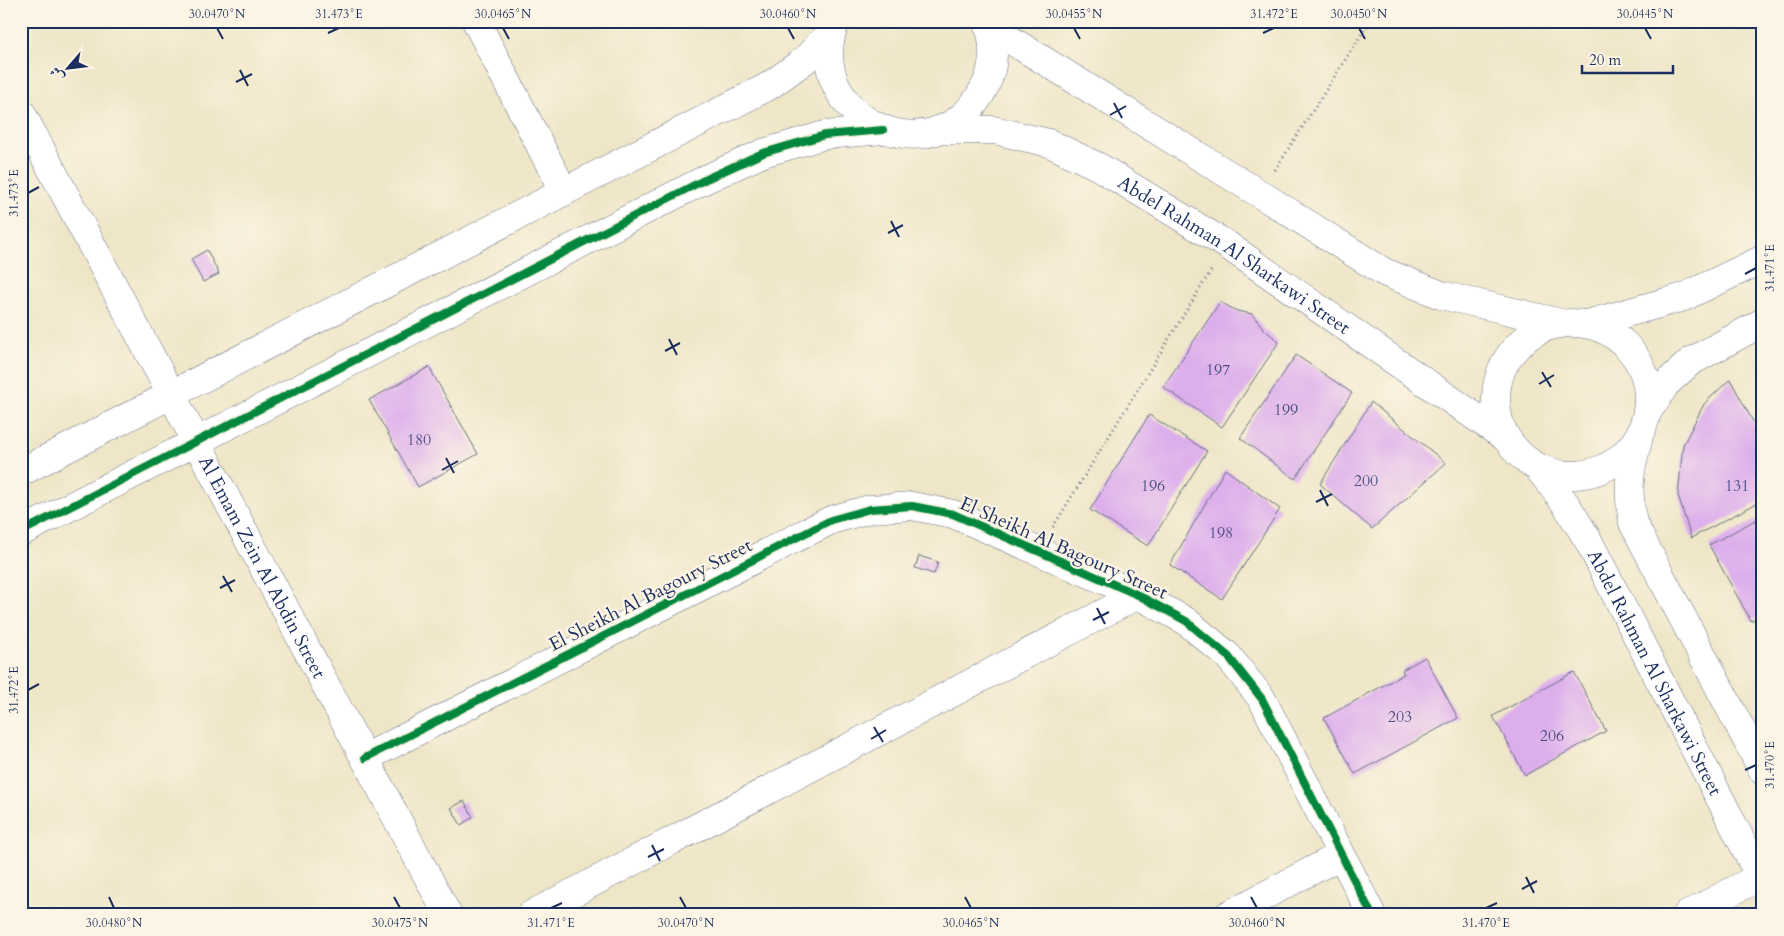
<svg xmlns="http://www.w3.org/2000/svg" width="1784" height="936" font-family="Cardo,Amiri,serif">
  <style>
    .building { fill: #ddaeec }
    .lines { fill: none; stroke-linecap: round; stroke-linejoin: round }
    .street-casing { stroke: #656f83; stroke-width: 29 }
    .path { stroke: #656f83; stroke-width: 3; stroke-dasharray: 1 4; stroke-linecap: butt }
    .street { stroke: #fff; stroke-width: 28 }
    .cycleway-casing { stroke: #fcf5e5; stroke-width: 11 }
    .cycleway { stroke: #00873e; stroke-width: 8 }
    .ticks { fill: none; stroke: #1b2f5e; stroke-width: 2 }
    .labels { text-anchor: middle; stroke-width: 4.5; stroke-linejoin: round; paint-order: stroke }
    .number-label { font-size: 16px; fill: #4c4f82 }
    .street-label { font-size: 19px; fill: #1b2f5e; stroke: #fcf5e5 }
    .neatline { fill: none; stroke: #1b2f5e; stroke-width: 2 }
    .ticks-label { font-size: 12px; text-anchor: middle; fill: #1b2f5e }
  </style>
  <rect width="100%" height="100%" fill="#fcf5e5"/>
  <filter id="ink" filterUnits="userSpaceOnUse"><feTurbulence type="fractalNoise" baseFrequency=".02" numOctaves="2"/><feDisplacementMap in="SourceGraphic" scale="10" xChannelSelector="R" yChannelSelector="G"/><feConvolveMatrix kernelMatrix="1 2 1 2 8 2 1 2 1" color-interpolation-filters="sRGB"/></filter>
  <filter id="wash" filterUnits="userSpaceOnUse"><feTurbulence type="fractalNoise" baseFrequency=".0096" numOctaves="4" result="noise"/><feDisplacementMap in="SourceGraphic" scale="20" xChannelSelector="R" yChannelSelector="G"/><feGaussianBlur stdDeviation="1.12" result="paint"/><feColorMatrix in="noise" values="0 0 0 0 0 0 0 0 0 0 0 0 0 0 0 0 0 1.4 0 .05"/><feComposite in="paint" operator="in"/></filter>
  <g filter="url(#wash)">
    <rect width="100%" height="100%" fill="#efe6c8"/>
    <g id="blocks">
      <g class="building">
        <path d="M207,250l12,24 -16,8 -12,-23z"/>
        <path d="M1220,302l17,9 15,3 12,15 15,13 -57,85 -59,-40z"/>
        <path d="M1296,355l56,38 -57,86 -55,-41z"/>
        <path d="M429,367l49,87 -60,33 -49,-87z"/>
        <path d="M1730,379l33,61v60l-72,38 -13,-43 5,-50 21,-41z"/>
        <path d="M1371,402l75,61 -74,66 -52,-45z"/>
        <path d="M1149,415l58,36 -59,95 -58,-36z"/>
        <path d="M1225,469l55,40 -58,90 -52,-34z"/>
        <path d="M1763,516v98l-12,7 -42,-76z"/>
        <path d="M919,556l19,6 -4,12 -19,-6z"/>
        <path d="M1425,657l33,61 -103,56 -31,-56 80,-44 -2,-4z"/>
        <path d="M1574,672l32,59 -81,44 -32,-59z"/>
        <path d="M464,801l9,16 -12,8 -10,-17z"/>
      </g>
    </g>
  </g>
  <g filter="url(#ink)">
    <use href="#blocks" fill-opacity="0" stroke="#656f83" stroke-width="1"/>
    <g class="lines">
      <g class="street-casing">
        <g id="street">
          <path d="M476,21l88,171"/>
          <path d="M835,23c-36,94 103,163 151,61 9,-18 10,-45 0,-63"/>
          <path d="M988,26l272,168 124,78 57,23 120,28"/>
          <path id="s1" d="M21,112l427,803"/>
          <path id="s2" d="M938,130h56l55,13 50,24 128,78 279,193"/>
          <circle cx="1572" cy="399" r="76"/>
          <path d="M1587,324l97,-27 79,-38"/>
          <path d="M1648,411l18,-27 24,-22 73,-40"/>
          <path d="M1638,441c-9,33 -11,47 -5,82l130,248"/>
          <path id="s3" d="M1538,468l27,35 23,37 175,343"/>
          <path d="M21,472l748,-386 36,-26 28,-31"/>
          <path d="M21,532l685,-353 57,-26 62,-18 58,-5"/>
          <path d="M365,758l466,-238 39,-11 42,-3 41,8 185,81 48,26 42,35 34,43 110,216"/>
          <path d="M531,915l607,-320"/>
          <path d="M1228,915l113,-60"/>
          <path d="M1687,915l76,-40"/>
        </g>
      </g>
      <g class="path">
        <path d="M1275,170l95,-149"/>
        <path d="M1053,527l159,-258"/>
      </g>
      <use href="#street" class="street"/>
      <g class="cycleway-casing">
        <g id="cycleway">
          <path d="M21,532l685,-353 57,-26 62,-18 58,-5"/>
          <path d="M365,758l466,-238 39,-11 42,-3 41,8 185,81 48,26 42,35 34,43 110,216"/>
        </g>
      </g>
      <use href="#cycleway" class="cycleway"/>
    </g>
  </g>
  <path class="ticks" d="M217,28l6,11M503,28l6,11M788,28l6,11M1074,28l6,11M1359,28l6,11M1645,28l6,11M328,33l11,-5M1263,33l11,-5M240,70l8,16M236,82l16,-8M1114,103l8,15M1110,115l16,-9M28,193l11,-6M891,221l8,16M888,233l15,-8M1745,274l11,-6M669,339l8,16M665,351l15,-8M1542,372l9,15M1539,384l15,-9M446,458l8,15M442,470l16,-9M1320,490l8,16M1316,502l16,-8M223,576l9,16M220,588l15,-8M1097,608l8,16M1093,620l16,-8M28,690l11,-6M874,727l9,15M871,739l15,-9M1745,770l11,-5M652,845l8,16M648,857l16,-8M1526,877l8,16M1522,889l15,-8M109,897l5,11M394,897l6,11M680,897l6,11M965,897l6,11M1251,897l6,11M551,908l11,-5M1486,908l11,-5"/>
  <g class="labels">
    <g class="number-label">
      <text x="1218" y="375">197</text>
      <text x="1286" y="415">199</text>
      <text x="419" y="445">180</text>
      <text x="1366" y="486">200</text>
      <text x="1153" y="491">196</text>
      <text x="1737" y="491">131</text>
      <text x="1221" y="538">198</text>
      <text x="1400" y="722">203</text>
      <text x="1552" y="741">206</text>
    </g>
    <g class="street-label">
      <text dy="7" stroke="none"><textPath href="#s2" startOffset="329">Abdel Rahman Al Sharkawi Street</textPath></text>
      <text transform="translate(1064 547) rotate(24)" y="7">El Sheikh Al Bagoury Street</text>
      <text dy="7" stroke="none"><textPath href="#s1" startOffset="515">Al Emam Zein Al Abdin Street</textPath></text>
      <text transform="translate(650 594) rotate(-27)" y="7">El Sheikh Al Bagoury Street</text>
      <text dy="7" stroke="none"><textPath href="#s3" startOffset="236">Abdel Rahman Al Sharkawi Street</textPath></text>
    </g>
  </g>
  <rect width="1784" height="936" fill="none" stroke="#fcf5e5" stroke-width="55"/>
  <g transform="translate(68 68) rotate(242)" stroke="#fcf5e5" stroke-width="4" paint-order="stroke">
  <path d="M0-4L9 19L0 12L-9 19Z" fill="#1b2f5e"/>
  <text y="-8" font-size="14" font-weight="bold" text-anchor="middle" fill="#1b2f5e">ش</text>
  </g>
  <path d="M1582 65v8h91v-8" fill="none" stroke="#1b2f5e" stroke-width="2.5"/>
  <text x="1589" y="65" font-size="15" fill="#1b2f5e" stroke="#fcf5e5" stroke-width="4" paint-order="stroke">20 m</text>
  <rect x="28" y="28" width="1728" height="880" class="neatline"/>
  <g class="ticks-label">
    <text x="217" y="18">30.0470°N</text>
    <text x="339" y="18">31.473°E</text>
    <text x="503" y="18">30.0465°N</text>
    <text x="788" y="18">30.0460°N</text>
    <text x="1074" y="18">30.0455°N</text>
    <text x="1274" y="18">31.472°E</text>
    <text x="1359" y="18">30.0450°N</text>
    <text x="1645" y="18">30.0445°N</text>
    <text transform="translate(14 193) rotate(-90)" y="4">31.473°E</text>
    <text transform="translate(1770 268) rotate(-90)" y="4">31.471°E</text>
    <text transform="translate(14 690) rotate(-90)" y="4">31.472°E</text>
    <text transform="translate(1770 765) rotate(-90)" y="4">31.470°E</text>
    <text x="114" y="927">30.0480°N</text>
    <text x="400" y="927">30.0475°N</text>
    <text x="551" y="927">31.471°E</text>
    <text x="686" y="927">30.0470°N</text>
    <text x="971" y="927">30.0465°N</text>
    <text x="1257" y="927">30.0460°N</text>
    <text x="1486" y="927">31.470°E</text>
  </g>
</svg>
